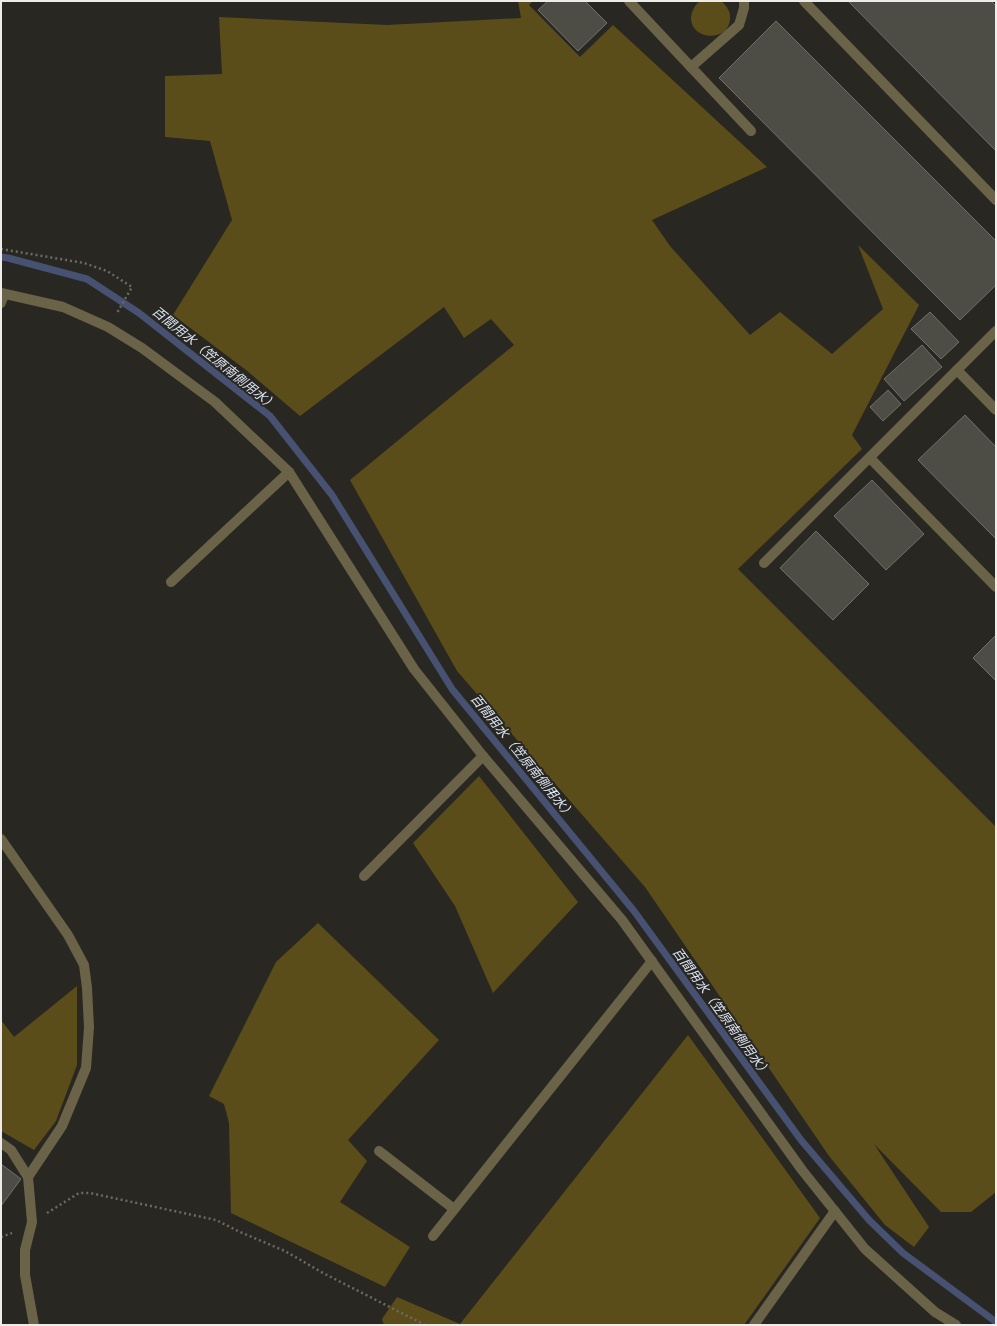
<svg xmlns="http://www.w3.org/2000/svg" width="997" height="1326" font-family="'Archivo Narrow','Noto Sans JP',sans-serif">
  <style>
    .green { fill: #5a4d19 }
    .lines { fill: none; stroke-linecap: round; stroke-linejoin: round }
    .stream { stroke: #475171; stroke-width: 7 }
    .building { fill: #4d4c45; stroke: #72706a }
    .path { stroke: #6c6a65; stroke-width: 2.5; stroke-dasharray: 2 3; stroke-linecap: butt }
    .lane { stroke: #6a6348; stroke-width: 10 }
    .street { stroke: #6a6348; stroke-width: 10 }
    .labels { text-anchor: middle; stroke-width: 4; stroke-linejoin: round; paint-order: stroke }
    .water-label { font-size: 13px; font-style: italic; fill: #dae4f4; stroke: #292721 }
  </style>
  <rect width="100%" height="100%" fill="#292721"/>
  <g class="green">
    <path d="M518,1h15l-4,4 51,52 33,-32 154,142 -115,53 18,26 80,89 30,-23 52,42 51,-45 -25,-64 61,60 -67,130 10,14 -124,120 258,258v365l-25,20h-30l-67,-68 55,83 -15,20 -29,-22 -56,-69 -184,-269 -188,-216 -107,-191 164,-135 -23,-26 -27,19 -20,-31 -144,109 -54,-46 -73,-55 59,-95 -22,-79 -45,-4v-61l57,-2 -3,-57 168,8 134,-7z"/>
    <path d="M700,1h21c6,5 10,11 9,19 -3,23 -40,20 -39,-3 1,-7 4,-12 9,-16z"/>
    <path d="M479,776l99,126 -85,91 -38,-87 -42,-63z"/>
    <path d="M318,923l121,117 -91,100 19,21 -27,41 70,45 -25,40 -154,-74 -2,-90 -5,-19 -15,-8 67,-134z"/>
    <path d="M77,986v79l-21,56 -22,29 -33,-19v-111l13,17z"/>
    <path d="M688,1035l132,183 -76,107h-360l-2,-6 15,-22 63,27z"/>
  </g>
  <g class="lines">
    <path class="stream" d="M1,257l7,1 79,21 52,34 131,103 62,79 120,194 182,222 167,229 68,80 34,33 93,69"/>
  </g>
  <g class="building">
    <path d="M548,1h37l22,22 -29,28 -40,-41z"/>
    <path d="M848,1h117l1,1 1,-1h24l5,5v145z"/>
    <path d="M776,21l220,220v44l-36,35 -241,-242z"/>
    <path d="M930,312l29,30 -18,17 -30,-30z"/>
    <path d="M922,345l20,22 -38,34 -20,-22z"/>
    <path d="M888,390l13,14 -18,17 -13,-14z"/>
    <path d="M965,415l31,32v92l-78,-79z"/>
    <path d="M872,480l52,54 -38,36 -52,-54z"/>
    <path d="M816,531l53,53 -36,36 -53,-52z"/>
    <path d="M996,635v46l-23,-23z"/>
    <path d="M1,1164l20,15 -20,27z"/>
  </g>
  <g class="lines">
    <g class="path">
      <path d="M1,249l83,14 23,8 25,16 -15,26"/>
      <path d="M47,1213l32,-20h11l126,27 24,12 45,19 38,22 102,52"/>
      <path d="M1,1237l11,-4"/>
    </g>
    <g class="lane">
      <path d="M629,1l122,130"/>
      <path d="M804,1l192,199"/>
      <path d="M691,67l48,-42 5,-17v-7"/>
      <path d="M1,303l3,-9"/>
      <path d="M957,370l39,40"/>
      <path d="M870,458l126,129"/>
      <path d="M764,563l232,-232"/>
      <path d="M171,582l118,-110"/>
      <path d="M364,876l119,-120"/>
      <path d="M379,1151l75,58"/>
      <path d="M433,1236l219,-275"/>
      <path d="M754,1325l81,-114"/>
    </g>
    <g class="street">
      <path d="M1,293l62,14 45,20 34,21 73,54 74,70 125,197 69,87 139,164 180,250 63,79 70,63 21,13"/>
      <path d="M1,839l67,96 16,30 3,23 2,39 -3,41 -24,58 -34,51"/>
      <path d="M1,1143l10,7 17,27 4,45 -7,28v25l9,50"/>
    </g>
  </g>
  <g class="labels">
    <g class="water-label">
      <text transform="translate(215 358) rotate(39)" y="5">百間用水（笠原南側用水）</text>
      <text transform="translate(523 756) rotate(51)" y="5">百間用水（笠原南側用水）</text>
      <text transform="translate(722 1012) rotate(54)" y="5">百間用水（笠原南側用水）</text>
    </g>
  </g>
  <rect width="997" height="1326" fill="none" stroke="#edece9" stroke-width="4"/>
</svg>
